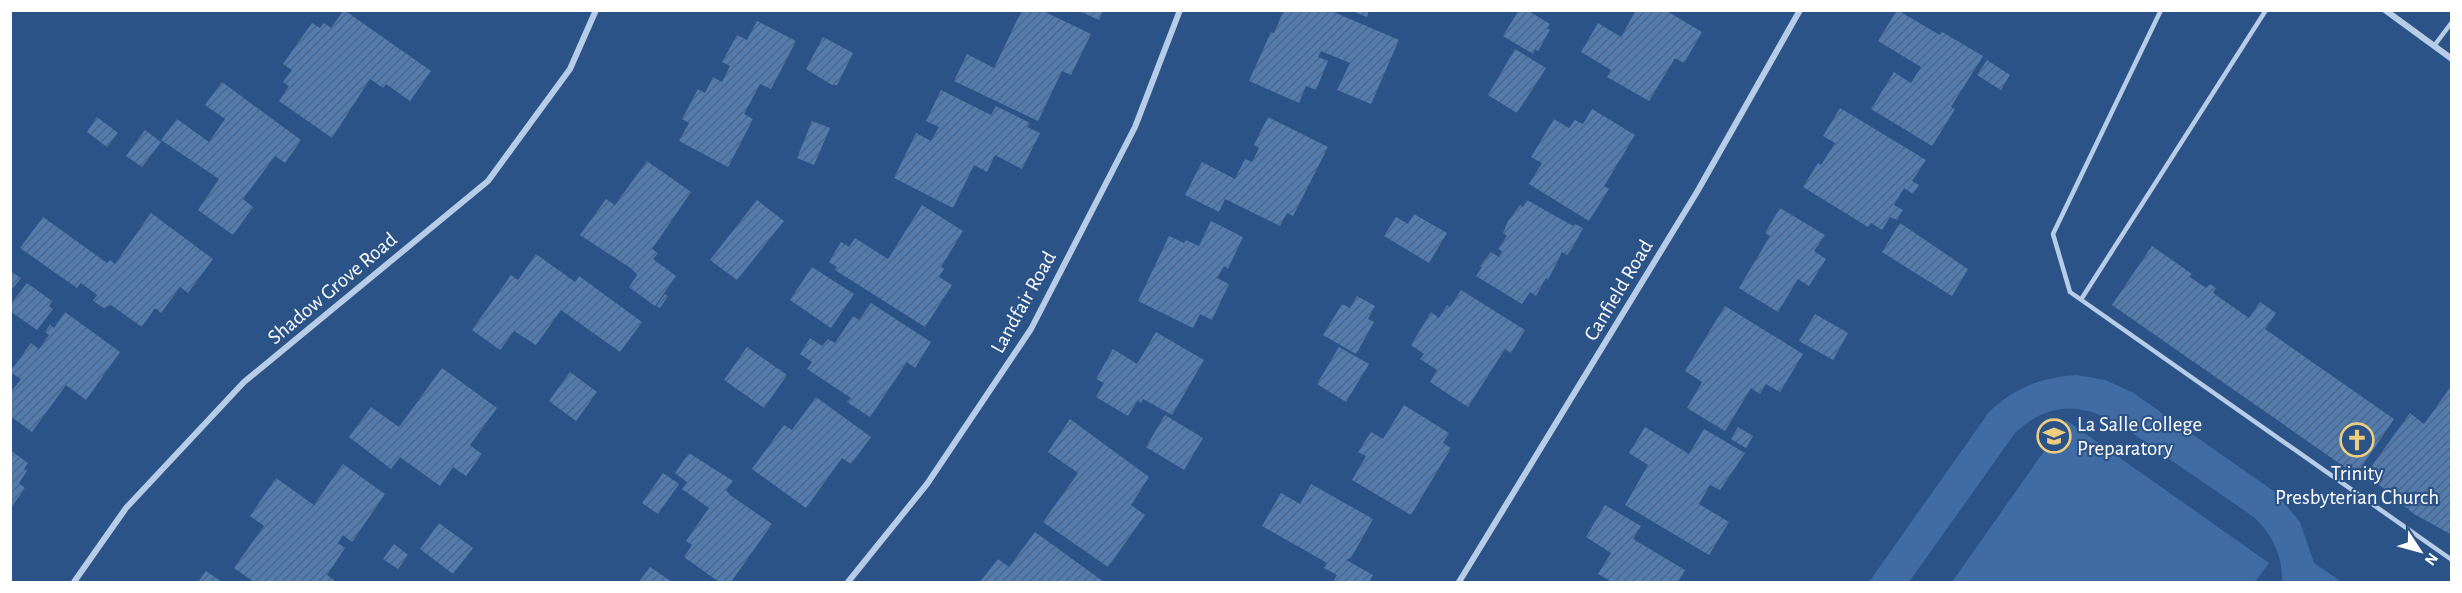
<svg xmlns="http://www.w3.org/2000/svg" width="2462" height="593" font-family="'Alegreya Sans',sans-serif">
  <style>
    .pitch { fill: #406ca3 }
    .building { fill: url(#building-hatch) }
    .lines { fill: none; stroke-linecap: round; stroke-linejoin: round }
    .service { stroke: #b7cde7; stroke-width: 4.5 }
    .minor { stroke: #b7cde7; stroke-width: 6 }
    .labels { text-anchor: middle; stroke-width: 4.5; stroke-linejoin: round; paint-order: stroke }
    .street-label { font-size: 21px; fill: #fff; stroke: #2b5387 }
    .poi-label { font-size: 21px; fill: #fff; stroke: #2b5387; text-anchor: start }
  </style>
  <defs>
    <pattern id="building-hatch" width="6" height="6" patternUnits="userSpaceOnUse" patternTransform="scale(1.5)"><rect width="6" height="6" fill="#537cae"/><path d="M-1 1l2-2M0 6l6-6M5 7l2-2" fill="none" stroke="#506682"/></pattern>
  </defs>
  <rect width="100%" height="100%" fill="#2b5387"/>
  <g class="pitch">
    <path d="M2077,375l28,5 27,12 143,100 25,30 14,41 25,17 -2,2h-55c1,-25 -9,-46 -27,-64 -27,-19 -55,-38 -83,-57 -50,-35 -100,-82 -157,-28l-106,149h-40l120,-170c26,-24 52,-35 88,-37z"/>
    <path d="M2066,420l203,143 -14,19h-303z"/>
  </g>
  <g class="building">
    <path d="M344,10l87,61 -21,30 -24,-17 -3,4 -13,-9 -38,59 -53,-37 10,-15 -6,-4 9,-12 -9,-6 29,-41 8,5 4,-5 7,5z"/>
    <path d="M1022,10h19l50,24 -20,41 -9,-4 -24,50 -84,-40 13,-27 27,14z"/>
    <path d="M1077,10h26l-4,10z"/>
    <path d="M1284,10h45l70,30 -28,64 -34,-14 13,-27 -29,-12 -3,6 10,4 -12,29 -10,-4 -7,17 -50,-22 22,-49 3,1z"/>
    <path d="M1350,10h19l-2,7z"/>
    <path d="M1519,10h8l23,14 -3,5 3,1 -12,21 -3,-2 -2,5 -30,-18z"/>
    <path d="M1636,10h29l37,22 -18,31 -9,-5 -26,43 -42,-24 4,-7 -30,-18 17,-29 23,14z"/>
    <path d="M1897,10l43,25 2,-3 41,24 -32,51 4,2 -23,37 -61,-37 23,-37 17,11 10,-16 -43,-26z"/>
    <path d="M757,21l39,20 -25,48 -11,-5 -16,30 9,5 -25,48 -49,-26 10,-18 -7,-4 16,-30 7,4 8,-16 9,5 8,-16 -8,-4 15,-27 10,5z"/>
    <path d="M823,37l30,16 -16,32h-5l-26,-16z"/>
    <path d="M1515,49l31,19 -29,45 -29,-18z"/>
    <path d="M1987,60l23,15 -9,15 -24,-15z"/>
    <path d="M222,82l79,58 -16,23 -10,-7 -32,43 10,8 -20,28 -35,-25 21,-31 -58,-39 16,-21 32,23 16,-23 -20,-14z"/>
    <path d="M941,90l50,25 5,-9 34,17 -3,4 13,6 -18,36 -27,-14 -8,17 -13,-7 -21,43 -59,-30 22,-45 15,8 8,-14 -13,-6z"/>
    <path d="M1840,108l86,52 -14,21 7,4 -6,9 -9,-6 -10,17 9,5 -6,10 -7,-3 -8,13 -11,-7 -3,4 -65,-40 15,-24 3,2 14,-22 -12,-7z"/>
    <path d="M1592,109l43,26 -31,51 5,3 -20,32 -60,-37 13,-21 -11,-6 23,-38 15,9 6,-8 8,4z"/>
    <path d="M97,117l21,16 -11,14 -20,-15z"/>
    <path d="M1268,117l60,30 -35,69 -6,-3 -7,13 -55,-27 -6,13 -34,-17 17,-33 33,17 10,-20 7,3 7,-14 -5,-3z"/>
    <path d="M812,121l18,7 -16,37 -17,-7z"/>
    <path d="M145,130l16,12 -19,25 -16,-11z"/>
    <path d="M647,161l44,31 -39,57 6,4 -5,6 23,17 -21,30 -26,-19 8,-12 -5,-6 -52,-34 26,-36 9,6z"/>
    <path d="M757,200l27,21 -47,59 -27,-20z"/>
    <path d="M1527,200l46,26 2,-2 8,4 -10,19 -6,8 -5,-3 -14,28 -2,-2 -10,18 -6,-4 -8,12 -46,-28 6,-9 -2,-1 11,-14 8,5 3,-6 -4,-2 9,-13 -4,-3 5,-12 12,-16 3,2z"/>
    <path d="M922,205l41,26 -22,36 3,2 -5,8 13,8 -27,42 -90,-57 2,-3 -8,-5 12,-20 8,5 6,-9 33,21z"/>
    <path d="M1780,208l45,27 -11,16 12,8 -17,27 -11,-7 -20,33 -39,-24 31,-52 -5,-3z"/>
    <path d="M151,213l62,46 -25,34 -8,-6 -19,26 -6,-5 -13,19 -31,-22 -7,3 -11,-7 4,-6 -16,-12 -4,5 -57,-40 23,-31 64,46 3,-3 5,4z"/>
    <path d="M1414,214l33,19 -18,30 -45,-27 12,-19 12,7z"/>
    <path d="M1211,221l32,16 -15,32 -4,-3 -7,12 12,6 -17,36 -12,-6 -7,14 -55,-27 31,-65 15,7 2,-3 13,6z"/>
    <path d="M1900,223l68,46 -16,27 -70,-44z"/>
    <path d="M2152,246l40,28 -2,3 16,11 4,-4 6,4 -3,5 36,25 11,-16 16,11 -11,16 129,90 -38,56 -244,-170z"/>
    <path d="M536,254l39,28 4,-6 63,46 -22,30 -59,-42 -25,35 -22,-14 -14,19 -28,-20 39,-55 7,5z"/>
    <path d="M812,267l42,27 -23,34 -41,-28z"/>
    <path d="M10,271l11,7 -8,10 -3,-2z"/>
    <path d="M27,283l25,18 -3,5 4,3 -16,21 -27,-19v-6z"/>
    <path d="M1461,290l64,40 -14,23 -6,-4 -37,58 -38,-25 7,-12 -17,-11 4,-5 -13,-9 20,-33 8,6 8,-13 3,2z"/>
    <path d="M665,294l3,2 -8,12 -4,-2z"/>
    <path d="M1357,296l18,10 -7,13 6,3 -18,32 -33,-19 19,-31 8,4z"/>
    <path d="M871,303l60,39 -16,26 -8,-6 -37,55 -23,-15 4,-4 -44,-29 5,-7 -12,-8 10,-16 12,8 6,-7 7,4 18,-27 6,4z"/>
    <path d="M1725,306l78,48 -23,38 -14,-8 -6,10 -9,-6 -26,43 -38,-23 15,-26 -17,-11z"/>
    <path d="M65,312l55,40 -34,48 -20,-15 -34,47 -22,-16v-23l11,-14 -11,-7 21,-29 8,6 10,-14 -4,-3 5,-7 4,3z"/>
    <path d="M1815,314l33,19 -15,27 -34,-19z"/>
    <path d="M1156,332l48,28 -32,55 -29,-16 -2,4 -3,-3 -10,16 -32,-19 8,-14 -8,-4 17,-30 24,15z"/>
    <path d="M747,347l40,28 -23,33 -40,-28z"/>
    <path d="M1339,347l30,17 -23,38 -29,-18z"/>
    <path d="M442,368l55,40 -27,37 12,9 -16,22 -13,-9 -13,19 -40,-29 -9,12 -42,-32 22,-30 28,20z"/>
    <path d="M570,372l27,20 -21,29 -27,-20z"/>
    <path d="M2452,385v150l-38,-21 -48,-40 44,-61 14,11z"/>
    <path d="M816,397l55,40 -20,27 -9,-6 -36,50 -54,-39 32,-44 8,5z"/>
    <path d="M1404,405l45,28 -6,10 8,5 -40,67 -59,-35 14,-24 -8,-4 13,-20 12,7z"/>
    <path d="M1165,415l38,23 -19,32 -38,-23z"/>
    <path d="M1070,419l79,58 -18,28 14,10 -37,52 -65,-45 35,-49 -30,-21z"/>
    <path d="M1645,427l44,27 15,-25 41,24 -25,37 -10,-5 -11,19 30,18 -20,33 -84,-50 23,-40 -19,-12z"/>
    <path d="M1738,427l15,9 -7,12 -15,-9z"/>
    <path d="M10,450l18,13 -4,6 3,2 -8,12 6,5 -15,21z"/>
    <path d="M689,453l44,28 -7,9 4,5 42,29 -41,58h-12l-35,-25 8,-12 -6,-4 23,-33 -27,-19 5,-7 -12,-9z"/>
    <path d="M343,464l42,30 -33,48 -9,-7 -5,8 7,5 -18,27 7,5 -2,2h-78l-20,-14 30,-42 -14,-10 26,-38 38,27z"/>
    <path d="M663,473l16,11 -21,30 -16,-11z"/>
    <path d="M1311,484l62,35 -22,39 -5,2 27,15 -4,7h-36l4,-7 -13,-7 3,-5 -65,-37 19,-33 19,11z"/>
    <path d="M1605,505l36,21 -8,13 52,31 -7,12h-70l1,-2 -11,-6 13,-21 -25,-16z"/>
    <path d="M439,523l34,25 -20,26 -33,-25z"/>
    <path d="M1035,532l69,50h-124l18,-23 11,8z"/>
    <path d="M394,544l14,11 -10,14 -15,-10z"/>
    <path d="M650,567l22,15h-33z"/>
    <path d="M206,571l16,11h-24z"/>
  </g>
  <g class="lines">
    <g class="service">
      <path d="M2161,10l-108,224 17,58 382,268"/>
      <path d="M2434,46l18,-24"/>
      <path d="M2082,298l184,-288"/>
    </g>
    <g class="minor">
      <path d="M2385,10l67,49"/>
      <path d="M74,582l52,-74 118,-126 244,-201 82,-112 26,-59"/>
      <path d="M848,582l79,-98 104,-155 104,-202 45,-117"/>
      <path d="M1459,582l238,-390 103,-182"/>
    </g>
  </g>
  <defs>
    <g id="school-ring" transform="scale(1.725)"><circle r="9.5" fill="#2b5387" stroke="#eecd7f" stroke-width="1.5"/><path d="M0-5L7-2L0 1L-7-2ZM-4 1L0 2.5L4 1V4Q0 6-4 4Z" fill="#eecd7f"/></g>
    <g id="church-ring" transform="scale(1.725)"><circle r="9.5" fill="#2b5387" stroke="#eecd7f" stroke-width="1.5"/><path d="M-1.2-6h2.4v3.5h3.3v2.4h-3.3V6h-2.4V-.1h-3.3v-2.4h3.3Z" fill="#eecd7f"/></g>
  </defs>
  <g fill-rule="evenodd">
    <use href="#school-ring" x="2054" y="436"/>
    <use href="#church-ring" x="2357" y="440"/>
  </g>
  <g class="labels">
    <g class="street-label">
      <text transform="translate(332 288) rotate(-40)" y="7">Shadow Grove Road</text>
      <text transform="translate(1618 290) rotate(-59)" y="7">Canfield Road</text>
      <text transform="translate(1023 302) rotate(-61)" y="7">Landfair Road</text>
    </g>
    <g class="poi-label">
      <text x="2077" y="431">La Salle College<tspan x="2077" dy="24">Preparatory</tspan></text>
      <text x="2357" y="480" text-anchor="middle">Trinity<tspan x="2357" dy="24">Presbyterian Church</tspan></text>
    </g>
  </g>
  <rect width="2462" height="593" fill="none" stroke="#ffffff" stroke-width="24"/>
  <g transform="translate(2420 551) rotate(126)" stroke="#2b5387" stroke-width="4.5" paint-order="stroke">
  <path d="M0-4.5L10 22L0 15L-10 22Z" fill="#ffffff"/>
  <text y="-9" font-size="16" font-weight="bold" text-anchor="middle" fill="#ffffff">N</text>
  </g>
</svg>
